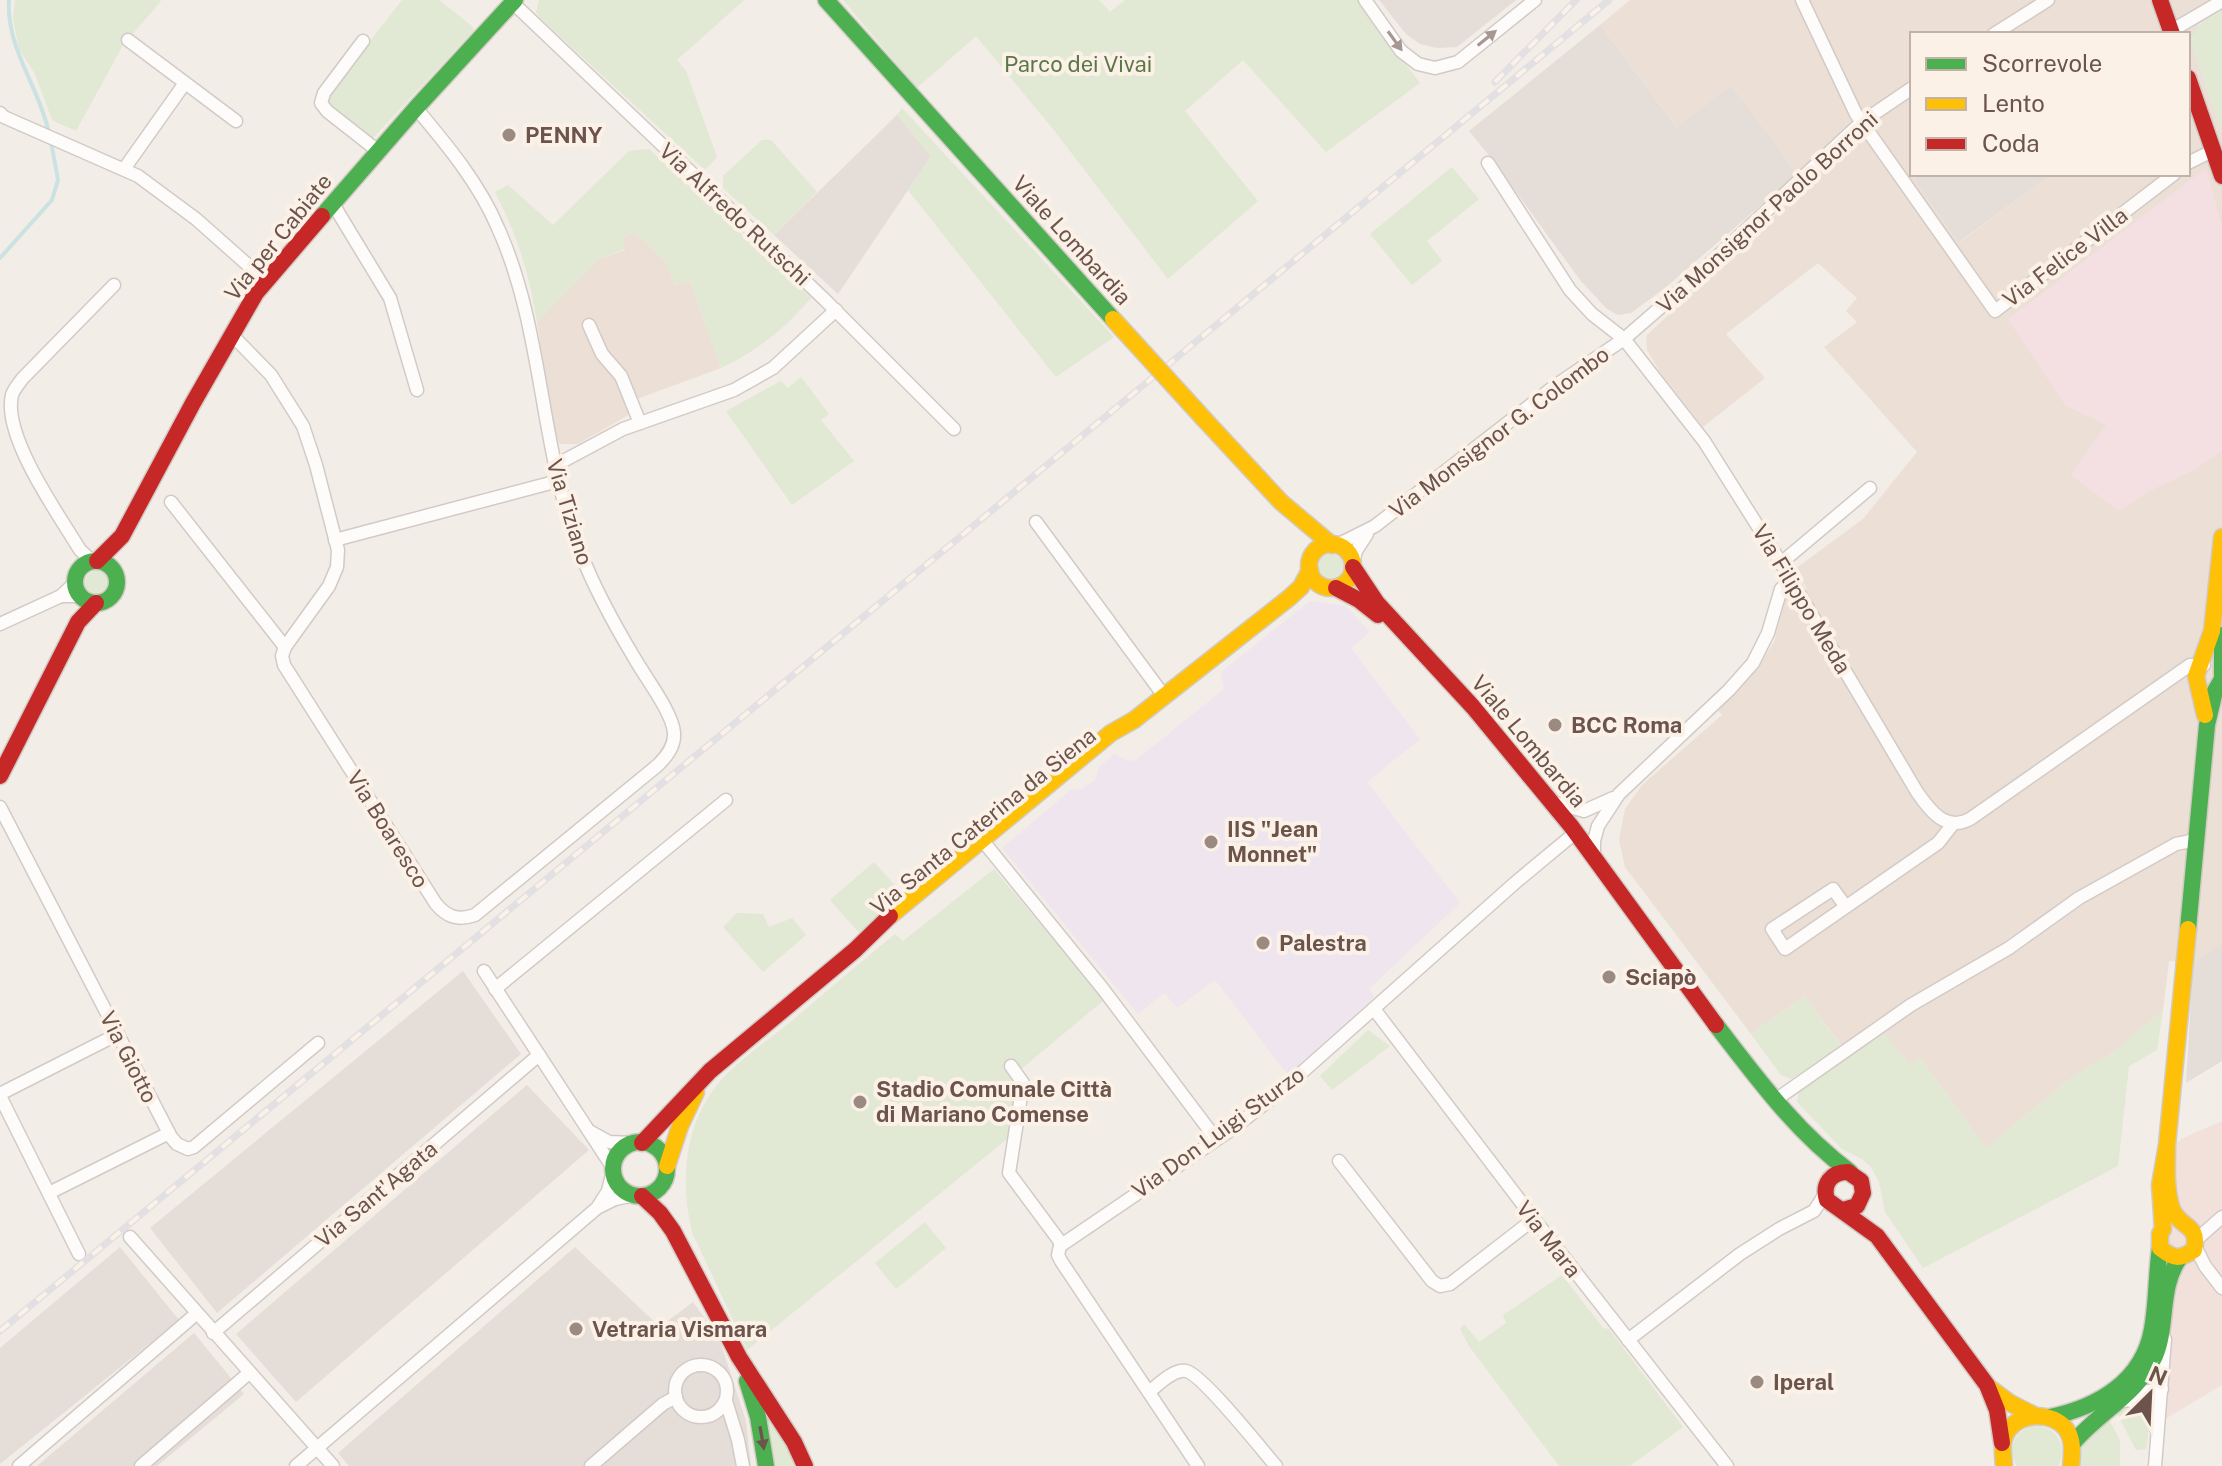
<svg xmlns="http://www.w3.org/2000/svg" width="2222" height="1466" font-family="'Public Sans',sans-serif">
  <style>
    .residential { fill: #ecdfd5; fill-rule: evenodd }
    .commercial { fill: #f2e1db }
    .industrial { fill: #e5ddd8 }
    .education { fill: #eee5ee }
    .medical { fill: #f4e0e2 }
    .green { fill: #e1e8d3 }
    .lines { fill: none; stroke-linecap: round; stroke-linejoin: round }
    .stream { stroke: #cae2e1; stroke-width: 4 }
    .street-casing { stroke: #d2cac6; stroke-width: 15 }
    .fast-casing { stroke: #d2cac4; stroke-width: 19 }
    .slow-casing { stroke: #d2cac4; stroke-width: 19 }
    .jam-casing { stroke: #d2cac4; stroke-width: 19 }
    .street { stroke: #fdfcfb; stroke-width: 12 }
    .fast { stroke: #4caf50; stroke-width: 16 }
    .slow { stroke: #ffc107; stroke-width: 16 }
    .jam { stroke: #c62828; stroke-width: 16 }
    .rail-casing { stroke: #e2e0e2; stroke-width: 7 }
    .rail { stroke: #fcf1e7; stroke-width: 4; stroke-dasharray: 12; stroke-linecap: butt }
    .slow-bridge-casing { stroke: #d2cac4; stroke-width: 19; stroke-linecap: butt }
    .slow-bridge { stroke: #ffc107; stroke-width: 16 }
    .oneway { fill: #a69792 }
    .oneway2 { fill: #6c544c }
    .poi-dot { fill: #9b8a82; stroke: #fcf1e7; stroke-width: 3 }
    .labels { text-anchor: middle; stroke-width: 8; stroke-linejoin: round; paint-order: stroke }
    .park-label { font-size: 22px; fill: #5b7649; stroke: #fcf1e7 }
    .poi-label { font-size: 22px; font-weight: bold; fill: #6c544c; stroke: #fcf1e7; text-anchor: start }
    .street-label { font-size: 22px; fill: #6c544c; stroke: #fcf1e7 }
  </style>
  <rect width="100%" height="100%" fill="#f3ede7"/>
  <g class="residential">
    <path d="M1630,0h592v10l-23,14 -7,13v9l30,87v810l-29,20 -24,-2 -6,49 -4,5 -46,37 -46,29 -81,67 -66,-90 -11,7 -25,-32 -34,24 -46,-61 -53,38 -126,-167 -6,-27 6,-31 17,-24 80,-70 -5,-6 38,-38 19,-29 12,-45h7l14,-8 -12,-20 68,-50 54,-67 -93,-105 33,-25 -11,-11 11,-13 -39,-35 -92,71 39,44 -62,49 -43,-55 -13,-22 -1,-14 160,-150 -75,-99 -53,42 -78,-104zM1912,34h276v140h-136l-92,68 -46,-64 6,-4h-8z"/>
    <path d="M635,232l31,30 9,24 15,-5 31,87 -95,35 4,11 -52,30h-18l-6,-11 -17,-111 62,-63 26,-9 -4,-12z"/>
  </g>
  <path class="commercial" d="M2222,1121v264l-57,34 5,-113h-21v-35l8,-115 26,-18z"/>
  <g class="industrial">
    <path d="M1379,0h137l-59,47 -20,1 -17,-4 -14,-10z"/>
    <path d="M1600,25l77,103 54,-42 66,88 -132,114 -34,25 -13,2 -11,-6 -27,-29 -88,-121 -23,-28z"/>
    <path d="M897,115l34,41 -93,138 -64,-59z"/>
    <path d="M1920,174h132l-93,68 -45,-63z"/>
    <path d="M2222,943v118l-36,22 7,-120z"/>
    <path d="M463,971l58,83 -304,259 -67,-85z"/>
    <path d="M527,1085l62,65 -293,252 -60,-68z"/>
    <path d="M120,1247l59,73 -179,144v-116z"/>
    <path d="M575,1247l85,80 33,-25 26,36 27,83 5,45h-402l-11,-13z"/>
    <path d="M194,1333l50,61 -87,72h-120z"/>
  </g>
  <path class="education" d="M1310,601l36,5 24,26 -19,16 69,91 -53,43 93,121 -91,86 5,8 -86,78 -73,-95 -38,28 -13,-15 -26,21 -136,-166 70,-59 8,1 16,-11 3,-12 15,-13 14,7 8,-1 88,-71 -3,-17z"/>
  <path class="medical" d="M2206,168l16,58v225l-28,19 -44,21 -31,20 -48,-36 35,-50 -40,-19 -58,-87z"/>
  <g class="green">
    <path d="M15,0h145l1,1 -38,44 -47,86 -24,-11 -17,-46 -16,-25 -6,-30z"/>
    <path d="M402,0h37l33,26 2,4 -103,110 -44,-35 -1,-7z"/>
    <path d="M539,0h205l-67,60 9,11 31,86 -12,13 -165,-152 -4,-6z"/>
    <path d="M843,0h256l11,12 15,-12h233l62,83 -94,69 -83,-92 -58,51 73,90 -90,78 -115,-150 -77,-93 -59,52z"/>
    <path d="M2222,10v123l-30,-87c-1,-21 14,-26 30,-36z"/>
    <path d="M902,108l212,229 -58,40 -148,-187 23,-34 -34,-41z"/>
    <path d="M762,140h9l46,52 -43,43 -51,-47v-12z"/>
    <path d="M649,149l162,149c-29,33 -51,51 -90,70l-31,-87 -15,5 -9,-24 -31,-30 -14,6 4,11 -26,10 -62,63c-8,-49 -19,-85 -42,-130l13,-7 45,40 76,-74z"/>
    <path d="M1452,167l27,32 -52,42 15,20 -30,24 -42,-51z"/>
    <path d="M801,377l28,37 -8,6 33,41 -62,44 -66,-94 55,-30 7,7z"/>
    <circle cx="1331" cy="566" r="12"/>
    <circle cx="97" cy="583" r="12"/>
    <path d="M874,862l32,36 -44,38 -32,-36z"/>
    <path d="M994,869l110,131 -90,75 -2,60 -265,215 -55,-118c-13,-53 -7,-115 33,-156 19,-19 41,-35 62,-51 36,-31 72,-61 108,-91l8,7z"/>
    <path d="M737,913l26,1 6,13 23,-9 14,17 -43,37 -40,-45z"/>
    <path d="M1804,996l37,50 -50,33 -10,-4 -30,-41z"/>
    <path d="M2163,1010l-6,40 -28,16 -11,100 -195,102 -38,-56 -6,-30 -8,-15 -9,-8 -20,-10 -45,-47 2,-12 85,-58 25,32 11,-6 66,90 81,-67 46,-29z"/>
    <path d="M1368,1030l22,16 -58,44 -12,-14z"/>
    <path d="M925,1222l21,26 -50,41 -21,-26z"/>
    <path d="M1562,1275l41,53 6,1 74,98 -53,39h-71l-90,-120 -9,-17 4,-5 15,18 27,-19 -3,-8z"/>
    <path d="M758,1397l42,69h-28z"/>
    <path d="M2127,1407c24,-1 23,24 19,42l-10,1 -20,-39z"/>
    <path d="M2107,1416l13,24v26h-41l2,-22z"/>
    <path d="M2031,1426c24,-2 38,19 27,40h-41l-2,-3c-7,-16 -1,-30 16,-37z"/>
  </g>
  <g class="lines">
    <g class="stream">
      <path d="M9,0c-3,49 30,86 40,133"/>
      <path d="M0,258l52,-58 6,-20 -7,-38"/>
    </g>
    <g class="street-casing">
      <g id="street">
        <path d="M1365,0l36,51 17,13 17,4 23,-6 77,-62"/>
        <path d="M1802,0l54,114 139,197 179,-137"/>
        <path d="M513,3l311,296 130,130"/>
        <path d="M2171,31l51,-30"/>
        <path d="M1994,34l54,-34"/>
        <path d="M128,40l108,81"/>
        <path d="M363,41l-39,52 -3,10 6,8 51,40"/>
        <path d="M0,113l4,4 134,59 58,43 70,62"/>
        <path d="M1488,163l82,127 22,24 32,25 80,102 77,122 136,229c13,19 29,40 53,27l220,-154h14"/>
        <path d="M2188,163l26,-13"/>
        <path d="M124,169l61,-86"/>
        <path d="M333,204l57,94 27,92"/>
        <path d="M589,325l13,29 19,22 19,47"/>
        <path d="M231,334l40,41 32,51 13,39 22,85 -1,17 -8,19 -44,61 -3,9 2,9 152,239c11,13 22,17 39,11l183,-150c9,-9 17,-19 16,-32 -1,-20 -29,-56 -39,-74 -21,-35 -41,-71 -55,-108 -41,-104 -36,-221 -82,-323 -19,-45 -51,-83 -82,-120"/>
        <path d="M554,466l69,-37 111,-39 39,-22 63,-58"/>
        <path d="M171,502l114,145"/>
        <path d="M1036,522l128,174"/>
        <path d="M335,540l223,-59"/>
        <path d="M1337,545l38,-19 180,-140 69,-47 68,-59 170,-158 50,-34"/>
        <path d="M93,562l-13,-12c-21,-35 -78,-114 -68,-155 2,-6 6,-10 10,-16l92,-94"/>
        <path d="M1353,563l3,-12 11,-17"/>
        <path d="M1781,563l89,-75"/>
        <path d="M61,596h20"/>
        <path d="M0,624l61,-28 15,-14"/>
        <path d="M1556,803l28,8 29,-13"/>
        <path d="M0,807l171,330 6,7 11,5 6,-2 124,-104"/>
        <path d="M987,846l116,143 113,150"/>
        <path d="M1594,854v-13l4,-15 21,-32 110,-104 24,-27 15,-30 13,-44 10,-10"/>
        <path d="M1846,907l-13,-18 -61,40 13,20 153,-106 15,-19"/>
        <path d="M484,971l129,197"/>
        <path d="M495,989l231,-189"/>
        <path d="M1374,1009l160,210 193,247"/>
        <path d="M1011,1066l12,17 -14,90 52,70"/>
        <path d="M0,1094l118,-60"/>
        <path d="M0,1096l79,158"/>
        <path d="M1774,1101l137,-96 98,-57 70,-50 97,-54 20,-4"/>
        <path d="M591,1132l18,10 25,1"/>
        <path d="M1339,1161l93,120 8,5 10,-2 84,-65"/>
        <path d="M49,1193l120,-60"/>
        <path d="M599,1207l16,-8 20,-4"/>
        <path d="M130,1237l203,229"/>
        <path d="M2196,1240l26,-23"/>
        <path d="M2195,1246l10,20 17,22"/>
        <path d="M213,1333l326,-278"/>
        <path d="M1628,1340l112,-86 39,-25 35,-18 11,-17"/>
        <circle cx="701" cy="1391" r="26"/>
        <path d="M1149,1392c9,-7 24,-23 37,-21 16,3 76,79 90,95"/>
        <path d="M2131,1394l31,-5"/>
        <path d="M726,1401l12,39 5,26"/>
        <path d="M2121,1401c22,-3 30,9 35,28"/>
        <path d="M19,1466l177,-152"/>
        <path d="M141,1466l108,-93"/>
        <path d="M296,1466l301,-258 11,-17 5,-21"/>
        <path d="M591,1466l72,-62 13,-7"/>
        <path d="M1198,1466l-137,-205 -3,-6 2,-9 172,-117 49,-38 235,-209 53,-44"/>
        <path d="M2155,1466l10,-127"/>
      </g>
    </g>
    <g class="fast-casing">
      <g id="fast">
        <path d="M826,0l287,319"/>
        <path d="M322,216l94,-108 99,-108"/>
        <circle cx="96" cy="582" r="21"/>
        <path d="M2188,929l19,-204 8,-34 7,-12v-44"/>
        <path d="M1716,1025c41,53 79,106 134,147"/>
        <circle cx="640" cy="1169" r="27"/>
        <path d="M747,1381l11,36 8,49"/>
        <path d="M2050,1417c48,-10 93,-36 102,-88 5,-27 4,-54 8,-81"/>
        <path d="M2073,1443c26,-31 65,-49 82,-87 13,-31 4,-68 24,-97"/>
      </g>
    </g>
    <g class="slow-casing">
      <g id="slow">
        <path d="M1204,419l77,83 51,43"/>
        <circle cx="1331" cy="566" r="22"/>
        <path d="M2205,715l-9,-39 16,-45 10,-94"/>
        <path d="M890,916l221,-183 23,-13 155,-122 12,-11 9,-17"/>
        <path d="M2167,1145c0,21 -2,43 5,64 8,20 28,14 22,41 -15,10 -20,9 -34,-2v-14l3,-5 -3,-44 7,-40 21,-216"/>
        <path d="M667,1166l13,-40 16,-34"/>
        <path d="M1991,1389l19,14 24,12"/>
        <path d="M2004,1466c-1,-13 -4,-26 5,-37 13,-17 44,-17 57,0 8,11 6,24 5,37"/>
      </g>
    </g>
    <g class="jam-casing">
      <g id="jam">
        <path d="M2160,0l12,34"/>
        <path d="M2188,78l34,98"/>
        <path d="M97,561l25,-25 71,-133 63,-110 66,-77"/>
        <path d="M1353,567l24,36 96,104 98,119 145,199"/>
        <path d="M1336,588l23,12 19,15"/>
        <path d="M0,776l78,-154 18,-19"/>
        <path d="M642,1143l68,-72 145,-121 35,-34"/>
        <path d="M642,1196l18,17 13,18 66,126 55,85 11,24"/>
        <path d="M1843,1210l14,-4 6,-13 -2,-12 -13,-9c-17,0 -26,12 -21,28l50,36 110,149 10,25 5,33"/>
      </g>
    </g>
    <use href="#street" class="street"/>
    <use href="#fast" class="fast"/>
    <use href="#slow" class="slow"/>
    <use href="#jam" class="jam"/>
    <g class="rail-casing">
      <g id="rail">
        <path d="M1495,82l81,-82"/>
        <path d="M0,1331l1609,-1331"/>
      </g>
    </g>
    <use href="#rail" class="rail"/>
    <g class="slow-bridge-casing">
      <path id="slow-bridge" d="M1113,319l91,100"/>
    </g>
    <use href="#slow-bridge" class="slow-bridge"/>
  </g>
  <defs><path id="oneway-solid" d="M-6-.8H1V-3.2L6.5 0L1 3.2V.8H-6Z" transform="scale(2)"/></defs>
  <g class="oneway">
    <use href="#oneway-solid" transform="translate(1487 38) rotate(-39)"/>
    <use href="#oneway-solid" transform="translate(1395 41) rotate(54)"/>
  </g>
  <use class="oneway2" href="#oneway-solid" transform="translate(762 1438) rotate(80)"/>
  <g class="poi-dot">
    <circle cx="509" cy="135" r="8"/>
    <circle cx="1555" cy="725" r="8"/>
    <circle cx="1211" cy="842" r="8"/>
    <circle cx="1263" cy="943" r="8"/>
    <circle cx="1609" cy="977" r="8"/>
    <circle cx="860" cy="1102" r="8"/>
    <circle cx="576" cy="1329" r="8"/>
    <circle cx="1757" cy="1382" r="8"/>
  </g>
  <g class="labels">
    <g class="park-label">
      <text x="1078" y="72">Parco dei Vivai</text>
    </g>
    <g class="poi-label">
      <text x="525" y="143">PENNY</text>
      <text x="1571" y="733">BCC Roma</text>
      <text x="1227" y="837">IIS "Jean<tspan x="1227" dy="25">Monnet"</tspan></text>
      <text x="1279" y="951">Palestra</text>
      <text x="1625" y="985">Sciapò</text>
      <text x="876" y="1097">Stadio Comunale Città<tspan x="876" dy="25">di Mariano Comense</tspan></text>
      <text x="592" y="1337">Vetraria Vismara</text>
      <text x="1773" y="1390">Iperal</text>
    </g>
    <g class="street-label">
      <text transform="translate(1767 212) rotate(-42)" y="8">Via Monsignor Paolo Borroni</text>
      <text transform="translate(735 214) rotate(43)" y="8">Via Alfredo Rutschi</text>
      <text transform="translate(278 237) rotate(-51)" y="8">Via per Cabiate</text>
      <text transform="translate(1072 240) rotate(48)" y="8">Viale Lombardia</text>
      <text transform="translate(2065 257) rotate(-37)" y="8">Via Felice Villa</text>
      <text transform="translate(1499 432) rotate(-37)" y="8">Via Monsignor G. Colombo</text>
      <text transform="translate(570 512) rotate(73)" y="8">Via Tiziano</text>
      <text transform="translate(1802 599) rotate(59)" y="8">Via Filippo Meda</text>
      <text transform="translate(1529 741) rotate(50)" y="8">Viale Lombardia</text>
      <text transform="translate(983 821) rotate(-39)" y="8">Via Santa Caterina da Siena</text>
      <text transform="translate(388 829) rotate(58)" y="8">Via Boaresco</text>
      <text transform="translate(129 1057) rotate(63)" y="8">Via Giotto</text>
      <text transform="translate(1218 1132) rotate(-36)" y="8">Via Don Luigi Sturzo</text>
      <text transform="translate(376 1194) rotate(-40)" y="8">Via Sant'Agata</text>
      <text transform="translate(1549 1239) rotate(52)" y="8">Via Mara</text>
    </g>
  </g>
  <rect x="1910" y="32" width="280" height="144" fill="#fcf1e7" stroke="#c2b2a9" stroke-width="2"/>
  <rect x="1926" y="58" width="40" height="12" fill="#4caf50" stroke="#c2b2a9" stroke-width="2"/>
  <text x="1982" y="72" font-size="24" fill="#6c544c">Scorrevole</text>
  <rect x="1926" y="98" width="40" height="12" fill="#ffc107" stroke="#c2b2a9" stroke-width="2"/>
  <text x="1982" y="112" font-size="24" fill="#6c544c">Lento</text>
  <rect x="1926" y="138" width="40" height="12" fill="#c62828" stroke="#c2b2a9" stroke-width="2"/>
  <text x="1982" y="152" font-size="24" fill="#6c544c">Coda</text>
  <g transform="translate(2150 1394) rotate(24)" stroke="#fcf1e7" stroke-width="6" paint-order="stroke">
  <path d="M0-6L14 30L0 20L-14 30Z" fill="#6c544c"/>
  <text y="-12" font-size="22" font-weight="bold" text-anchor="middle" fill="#6c544c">N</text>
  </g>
</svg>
